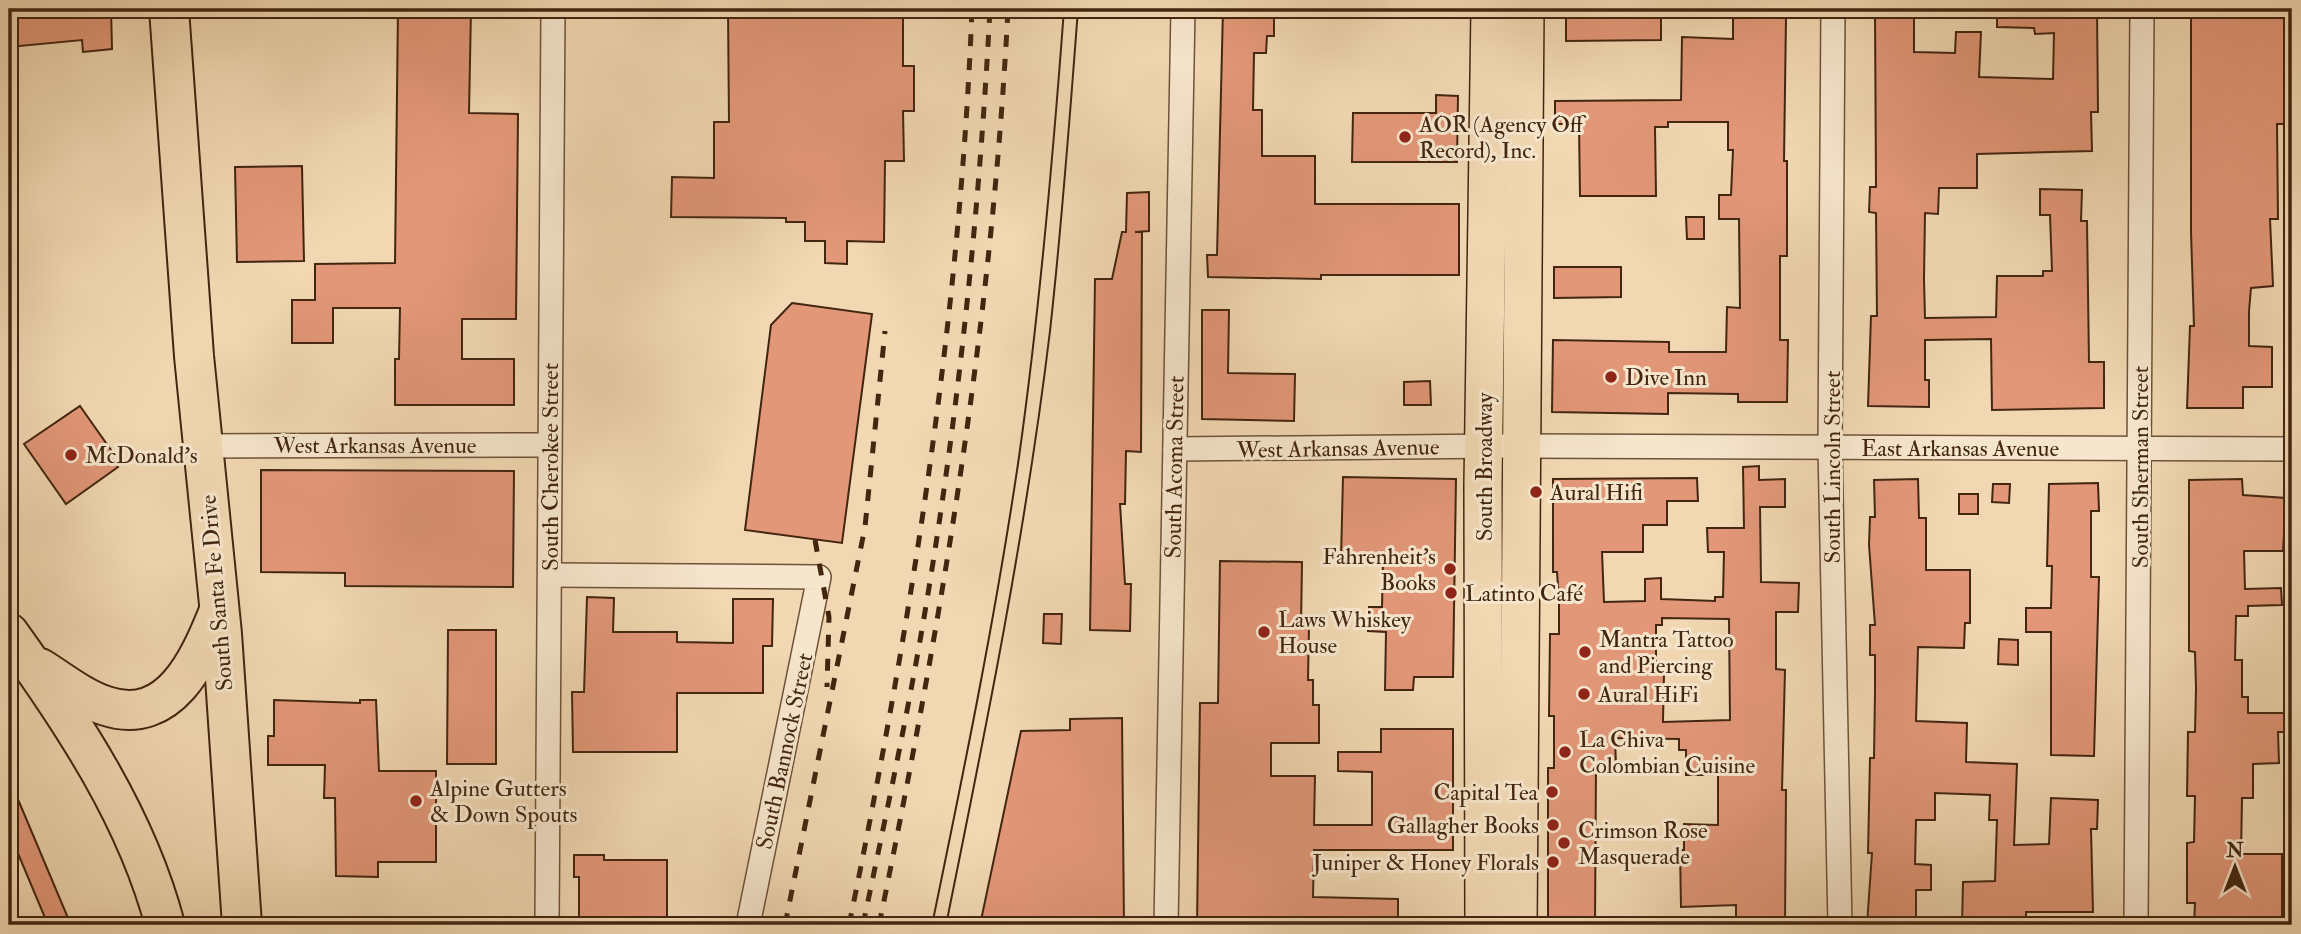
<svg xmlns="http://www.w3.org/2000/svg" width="2301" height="934" font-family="'IM FELL Double Pica',serif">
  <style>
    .building { fill: #e29778; stroke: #432610; stroke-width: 2; fill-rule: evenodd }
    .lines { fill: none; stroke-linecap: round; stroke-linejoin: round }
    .street-casing { stroke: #6e5238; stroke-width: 26 }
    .primary-casing { stroke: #432610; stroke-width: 40 }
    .highway-casing { stroke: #432610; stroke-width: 42 }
    .street { stroke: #f6e6cd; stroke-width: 23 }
    .primary { stroke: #f1d8b2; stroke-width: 37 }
    .highway { stroke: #f1d8b2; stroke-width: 38 }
    .tram { stroke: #432610; stroke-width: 2 }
    .rail { stroke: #432610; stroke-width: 5; stroke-dasharray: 12 12; stroke-linecap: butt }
    .poi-dot { fill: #8f2418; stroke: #f6e6cd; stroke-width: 2.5 }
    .labels { text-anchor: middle; stroke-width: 6; stroke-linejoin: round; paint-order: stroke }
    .poi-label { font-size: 23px; fill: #432610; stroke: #f6e6cd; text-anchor: start }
    .street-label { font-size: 23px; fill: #432610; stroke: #f6e6cd }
  </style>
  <rect width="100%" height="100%" fill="#f1d8b2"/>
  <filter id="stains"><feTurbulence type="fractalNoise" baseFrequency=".00286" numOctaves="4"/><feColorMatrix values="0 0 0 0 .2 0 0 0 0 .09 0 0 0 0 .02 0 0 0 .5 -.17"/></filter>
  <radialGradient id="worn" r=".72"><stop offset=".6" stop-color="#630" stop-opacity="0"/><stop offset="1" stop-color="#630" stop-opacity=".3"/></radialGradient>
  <g class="building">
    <path d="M9,9h102l1,40 -29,3 -1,-12 -73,7z"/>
    <path d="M398,9h73l-2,104 49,1 -2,205h-54v40h52v46h-119v-46h4l1,-51h-67v35h-41v-43h23v-36l80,-1z"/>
    <path d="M728,9h175v57h11v45h-11l1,50h-19l-1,81 -37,-1v23l-22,-1v-22h-20v-19h-19v-4l-115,-1 1,-40 42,1v-56h15z"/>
    <path d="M1223,9h51v27h-7l-1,17h-12l-1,57h9v46h53v48h144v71h-138v4l-113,-2 -1,-22h10z"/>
    <path d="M1566,9h95v31l-95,1z"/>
    <path d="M1875,9h39v43l41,1 1,-21h25l-2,45 74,2 1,-46 -19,1 -1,-6 -37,-1v-18h100l1,103h-7l1,39 -115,3v34h-38l-1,26 -13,-1 -1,66 1,39 71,-1 1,-41h46v-5h9l-2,-56h-10v-26l42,1 -1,31h6l2,141h15v46l-112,2 -1,-71 -66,1v40h4v27l-61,-1 3,-90h6l-1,-103 -7,-1 1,-25h6z"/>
    <path d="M2191,9h101v115h-15l1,95h-8l3,67 -22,2 -2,23v35l23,1v40h-29v21h-56l3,-82h4l-3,-94z"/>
    <path d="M1733,16l53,1 -2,144h3v95h-7v84h8l-1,62h-49v-8l-70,-1v21l-116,-2 1,-72 116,2v10h57l1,-45 13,1 -1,-89h-20v-24h12l2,-45h-5v-28h-60v5h-13l1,69h-76l-1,-72h-24v-23l126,-1 1,-63 51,2z"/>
    <path d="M1436,95l22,1 -1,66h-105l1,-49h83z"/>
    <path d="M302,166l2,95 -67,1 -2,-95z"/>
    <path d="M1149,192v39l-14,1h7l-1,220 -15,-1 -1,53h-5l5,80h6l-1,47 -40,-1 5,-351h17l10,-47h4l1,-39z"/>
    <path d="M1686,217h18v22h-17z"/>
    <path d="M1554,267h67v30l-67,1z"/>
    <path d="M792,303l80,11 -30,229 -97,-13 26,-205z"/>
    <path d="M1202,310h27l-1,63 67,1 -1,47 -92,-2z"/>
    <path d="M1430,381l1,24h-27v-23z"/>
    <path d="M80,406l33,47 -3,3 8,11 -52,37 -42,-60z"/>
    <path d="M1759,466v14l26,-1v28h-25l1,75 38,1 -1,29h-22v57l9,1 -3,120h4l-1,135h-49v-20l-55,2 -1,-57h4v-26l34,1v-50h-32v-25h-7v-11l-64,-1 1,28h-20l-1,159h-47v-157h6v-52h-5l1,-82h9v-34l-2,-28h-4v-93l144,-1 1,23h-31v24h-24v27h-41l2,50 41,-1v-22l16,-1v21l54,2v-4h8l1,-45h-16l-1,-24h37l-1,-61zM1662,618l67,1 1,101 -67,2 1,-49h-8v-48h6z"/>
    <path d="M261,470l253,1 -1,116 -168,-1v-13l-84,-1z"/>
    <path d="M1343,477l113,2 -3,198h-39l-1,13h-28l1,-58 -18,-1 1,-24h13l1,-47 -42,-1z"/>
    <path d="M1918,479l1,39h7v52h44v53h-5l-1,25 -46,-1 -2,74 51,2 -1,39 51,2 -3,81 35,-1 2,-46 47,2 -1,29h-6l2,83h-67v13h-64l1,-43 32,-1 2,-61h-8l1,-25 -55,-2v27h-19l-1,44 16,1v25h-15v35h-49l5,-72h-4l2,-95h4l1,-66v-37h-5v-30h5l-6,-80 1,-28h5l-1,-37z"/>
    <path d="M2242,479l1,16 43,3 -3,53h-39l1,38 36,-1 1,17 -34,1v10h-12l-1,44h7v37h6v16h38v19h-8l1,31 -26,1v34h-11l-1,56h41v71h-88l1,-22h-8v-60l7,-1 1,-46h-8l1,-64h7l1,-44 -1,-36 -6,-1v-171z"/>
    <path d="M2098,483l1,28h-8v66h8l-5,179 -43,-1v-123h-25v-24h25l1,-42h-5l2,-82z"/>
    <path d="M1993,484h17l-1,19 -17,-1z"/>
    <rect x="1959" y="494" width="19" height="20"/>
    <path d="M1220,561l82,1 -1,65h8l-1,53h5v25h6v38h-48v33h44l-1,49h58v-53l-34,-1v-19h43v-23h72v121h-139l-1,47 85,2v26h-201l3,-222h18z"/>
    <path d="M587,597l27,1 -1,34h64v10l56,1v-44h40l-1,47h-9v47h-86v59h-104l-1,-60h12z"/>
    <path d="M1044,614h18l-1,30 -18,-1z"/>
    <path d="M448,630h48v134h-49z"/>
    <path d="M1999,639l19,1v25l-20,-1z"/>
    <path d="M274,700l86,3v-3h16l3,71h57v91h-58v15l-42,-1 -1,-78h-11l1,-33h-57v-29h6z"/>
    <path d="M1122,718l2,207h-144l41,-194 49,-1v-11z"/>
    <path d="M9,778l62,147h-23l-39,-93z"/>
    <path d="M574,855h30v5h63v65h-88v-48h-5z"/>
  </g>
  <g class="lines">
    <g class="street-casing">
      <g id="street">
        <path d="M1833,9l-3,438 10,478"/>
        <path d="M202,446l346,-1"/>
        <path d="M1175,449l326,-3 791,3"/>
        <path d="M550,575l269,2 -71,348"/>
        <path d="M547,925l6,-916"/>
        <path d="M1166,925l17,-916"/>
        <path d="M2136,925l6,-916"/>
      </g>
    </g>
    <g class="primary-casing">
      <g id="primary">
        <path d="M1484,925l-1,-440 7,-476"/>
        <path d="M1518,925l7,-916"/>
      </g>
    </g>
    <g class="highway-casing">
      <g id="highway">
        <path d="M169,9l25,347 28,278 20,291"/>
        <path d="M9,633c64,89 128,185 156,292"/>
        <path d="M40,668c21,13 43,31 66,38 64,21 93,-46 112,-93"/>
      </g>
    </g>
    <use href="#street" class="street"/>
    <use href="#primary" class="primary"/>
    <use href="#highway" class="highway"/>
    <g class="tram">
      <path d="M932,925c32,-155 64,-311 87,-468 21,-149 34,-299 45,-448"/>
      <path d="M946,925c40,-197 80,-394 104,-594 12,-107 20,-215 28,-322"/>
    </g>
    <g class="rail">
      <path d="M815,540l14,77 -2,70"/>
      <path d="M785,925l80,-398 20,-196"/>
      <path d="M849,925c62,-301 111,-608 123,-916"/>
      <path d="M863,925c20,-96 41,-193 58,-290 36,-207 58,-417 69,-626"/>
      <path d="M879,925c63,-306 113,-604 129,-916"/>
    </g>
  </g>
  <g class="poi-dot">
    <circle cx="1405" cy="137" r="7"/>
    <circle cx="1611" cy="377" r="7"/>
    <circle cx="71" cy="455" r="7"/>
    <circle cx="1536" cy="492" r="7"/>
    <circle cx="1450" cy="569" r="7"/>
    <circle cx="1451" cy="593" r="7"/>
    <circle cx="1264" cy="632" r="7"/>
    <circle cx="1585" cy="652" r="7"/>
    <circle cx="1584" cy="694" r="7"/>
    <circle cx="1565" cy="752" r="7"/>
    <circle cx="1552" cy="792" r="7"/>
    <circle cx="416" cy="801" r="7"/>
    <circle cx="1553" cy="825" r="7"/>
    <circle cx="1564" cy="843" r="7"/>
    <circle cx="1553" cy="862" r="7"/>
  </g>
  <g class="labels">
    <g class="poi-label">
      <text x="1419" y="132">AOR (Agency Off<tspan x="1419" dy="26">Record), Inc.</tspan></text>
      <text x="1625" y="385">Dive Inn</text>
      <text x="85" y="463">McDonald's</text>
      <text x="1550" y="500">Aural Hifi</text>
      <text x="1436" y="564" text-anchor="end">Fahrenheit's<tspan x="1436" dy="26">Books</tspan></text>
      <text x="1465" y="601">Latinto Café</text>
      <text x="1278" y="627">Laws Whiskey<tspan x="1278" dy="26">House</tspan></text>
      <text x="1599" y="647">Mantra Tattoo<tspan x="1599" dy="26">and Piercing</tspan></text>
      <text x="1598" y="702">Aural HiFi</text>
      <text x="1579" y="747">La Chiva<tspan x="1579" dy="26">Colombian Cuisine</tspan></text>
      <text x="430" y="796">Alpine Gutters<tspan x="430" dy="26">&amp; Down Spouts</tspan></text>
      <text x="1538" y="800" text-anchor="end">Capital Tea</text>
      <text x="1539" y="833" text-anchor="end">Gallagher Books</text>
      <text x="1578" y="838">Crimson Rose<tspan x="1578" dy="26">Masquerade</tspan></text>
      <text x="1539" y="870" text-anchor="end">Juniper &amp; Honey Florals</text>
    </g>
    <g class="street-label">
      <text x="375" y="453">West Arkansas Avenue</text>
      <text transform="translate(1338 448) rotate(-1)" y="8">West Arkansas Avenue</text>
      <text x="1960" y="456">East Arkansas Avenue</text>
      <text transform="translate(550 467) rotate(-90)" y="8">South Cherokee Street</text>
      <text transform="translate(1174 467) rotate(-89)" y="8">South Acoma Street</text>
      <text transform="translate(1484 467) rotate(-90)" y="8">South Broadway</text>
      <text transform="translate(1832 467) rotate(-90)" y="8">South Lincoln Street</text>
      <text transform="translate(2140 467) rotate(-90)" y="8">South Sherman Street</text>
      <text transform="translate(216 593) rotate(-95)" y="8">South Santa Fe Drive</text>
      <text transform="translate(784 751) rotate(-78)" y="8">South Bannock Street</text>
    </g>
  </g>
  <rect width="2301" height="934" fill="none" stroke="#f1d8b2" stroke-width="35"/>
  <rect x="10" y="10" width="2280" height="913" fill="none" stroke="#432610" stroke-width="3.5"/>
  <rect x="18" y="18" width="2266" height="899" fill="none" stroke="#432610" stroke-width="2"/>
  <g transform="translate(2235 867)" stroke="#f6e6cd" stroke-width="5" paint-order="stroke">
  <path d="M0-5L12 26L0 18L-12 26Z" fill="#432610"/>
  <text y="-10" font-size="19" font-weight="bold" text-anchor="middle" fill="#432610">N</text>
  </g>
  <rect width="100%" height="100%" filter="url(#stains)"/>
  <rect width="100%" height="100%" fill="url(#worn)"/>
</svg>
